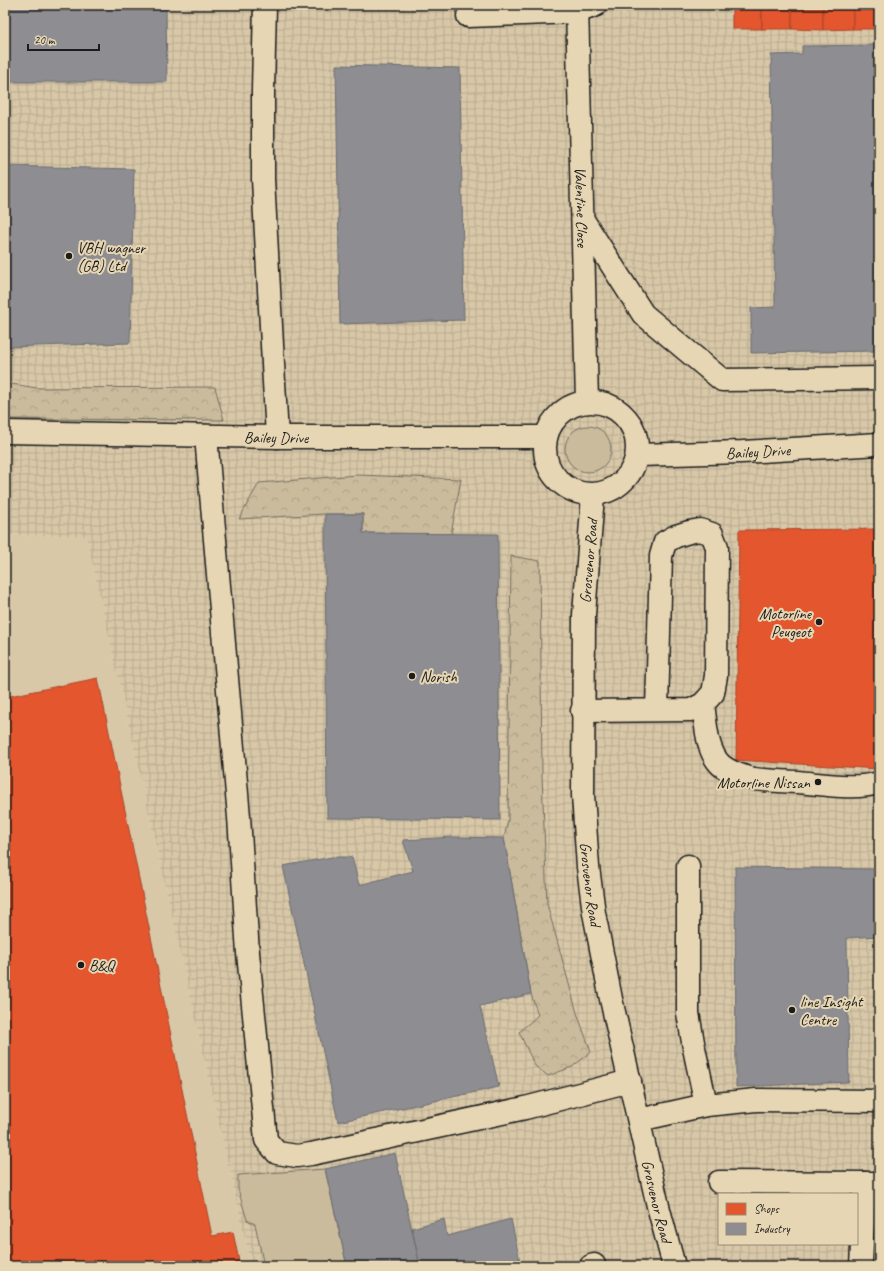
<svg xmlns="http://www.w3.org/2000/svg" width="884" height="1271" font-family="Caveat,sans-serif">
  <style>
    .built { fill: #d8c8a8 }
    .industrial { fill: url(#industrial-grid); fill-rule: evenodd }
    .green { fill: #cabb9d; stroke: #736c5c }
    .forest { fill: url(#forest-crowns); stroke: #736c5c }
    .shops { fill: #e4572e; stroke: #a84529 }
    .industry { fill: #8d8d92; stroke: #6b6b6f }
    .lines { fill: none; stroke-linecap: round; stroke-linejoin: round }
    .minor-casing { stroke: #1c1c1c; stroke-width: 25 }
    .minor { stroke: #e7d6b3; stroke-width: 22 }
    .poi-dot { fill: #1c1c1c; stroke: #e7d6b3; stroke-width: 1.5 }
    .labels { text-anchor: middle; stroke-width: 4; stroke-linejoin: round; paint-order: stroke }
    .street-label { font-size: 16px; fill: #1c1c1c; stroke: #e7d6b3 }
    .poi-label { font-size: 16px; fill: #1c1c1c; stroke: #e7d6b3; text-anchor: start }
  </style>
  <defs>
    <pattern id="industrial-grid" width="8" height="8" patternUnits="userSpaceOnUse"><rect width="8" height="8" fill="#d8c8a8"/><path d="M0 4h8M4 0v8" fill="none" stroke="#b9ab90"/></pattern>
    <pattern id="forest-crowns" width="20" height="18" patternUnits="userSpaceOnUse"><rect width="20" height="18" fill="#cabb9d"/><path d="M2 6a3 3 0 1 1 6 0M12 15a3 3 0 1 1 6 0" fill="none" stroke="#ada087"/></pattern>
  </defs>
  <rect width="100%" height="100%" fill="#e7d6b3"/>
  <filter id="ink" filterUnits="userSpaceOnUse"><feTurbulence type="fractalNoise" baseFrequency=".025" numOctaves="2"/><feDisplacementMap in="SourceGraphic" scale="8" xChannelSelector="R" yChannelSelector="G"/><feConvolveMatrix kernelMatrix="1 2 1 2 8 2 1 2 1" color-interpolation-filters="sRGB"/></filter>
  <g filter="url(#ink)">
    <path class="built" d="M5,535l81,1 165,730h-246z"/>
    <path class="industrial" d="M5,5h874v1261h-628l-165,-730 -81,-1zM719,1194h138v50h-138z"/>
    <g class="green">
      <circle cx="588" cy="449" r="23"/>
      <path d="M325,1169l22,97h-83l-9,-42 -8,-4 -9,-31v-14z"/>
    </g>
    <g class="forest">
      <path d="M5,383l32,5 178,-1 9,33 -219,-1z"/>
      <path d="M357,475l104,4 -10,55 -88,-1v-19h-38l-86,5 20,-36z"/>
      <path d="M511,556l29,5 2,214 5,129 30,109 14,39 -19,15 -24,9 -13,-10 -16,-34 19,-17 -7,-21 -27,-156 4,-18z"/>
    </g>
    <g class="shops">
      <rect x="732" y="5" width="30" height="24"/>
      <rect x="762" y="5" width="30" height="24"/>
      <path d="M792,5h31v25l-31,-1z"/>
      <path d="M823,5h30v24l-30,1z"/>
      <rect x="853" y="5" width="26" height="24"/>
      <path d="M879,529l-1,240 -142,-9 3,-230z"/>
      <path d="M98,678l114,558 21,-4 7,34h-235v-569z"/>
    </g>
    <g class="industry">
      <path d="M5,5h161l1,77h-162z"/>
      <path d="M879,45v306l-128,2v-45l24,-1 -4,-252 31,-1v-8z"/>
      <path d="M336,65l124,3 4,252 -124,4z"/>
      <path d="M5,166l129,3 -4,174 -125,4z"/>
      <path d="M325,514h38v19l135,1 2,286 -173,-2z"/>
      <path d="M454,837l50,1 27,156 -51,12 19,81 -161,35 -55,-256 49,-9h20l7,28 54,-14 -10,-31z"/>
      <path d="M735,867l144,2v67l-32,2 2,144 -113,5z"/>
      <path d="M395,1153l25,113h-73l-22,-97z"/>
      <path d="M444,1219l3,17 64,-17 10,47h-101l-8,-38z"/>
    </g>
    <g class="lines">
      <g class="minor-casing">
        <g id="minor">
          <path d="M265,5l-2,85v89l14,258"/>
          <path id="s1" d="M577,5l10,397"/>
          <path d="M468,16l109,-4 19,-7"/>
          <path d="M583,220l60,94 79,66 157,-2"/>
          <circle cx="591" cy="448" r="46"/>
          <path id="s2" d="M5,432l272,5h269"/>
          <path d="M206,436l33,381 9,136 18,187 11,13 20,3 14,-2 214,-46 105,-27"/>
          <path id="s3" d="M638,455l104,-3 137,-8"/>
          <path id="s4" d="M593,495l-9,120 -1,180 5,72 6,46 17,86 47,207 16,60"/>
          <path d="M703,704c3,19 3,47 18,61 8,7 23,12 33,14 14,2 29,2 43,3 25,2 57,8 82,1"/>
          <path d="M582,711l109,-1 12,-6 10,-11 3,-17 1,-129 -5,-13 -12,-4 -11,2 -13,4 -11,6 -4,14 -4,154"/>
          <path d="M706,1105l50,-5 123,1"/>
          <path d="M639,1120l67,-15 -12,-57 -6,-35v-147"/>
          <path d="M719,1182l146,1"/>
          <path d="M591,1266l3,-1"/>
          <path d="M861,1266l4,-83h14"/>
        </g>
      </g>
      <use href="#minor" class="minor"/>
    </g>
  </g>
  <g class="poi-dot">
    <circle cx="69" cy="256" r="4"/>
    <circle cx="819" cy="622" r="4"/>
    <circle cx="412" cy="676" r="4"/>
    <circle cx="818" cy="782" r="4"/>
    <circle cx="81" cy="965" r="4"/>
    <circle cx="792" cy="1010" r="4"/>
  </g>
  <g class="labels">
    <g class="street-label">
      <text dy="6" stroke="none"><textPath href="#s1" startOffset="202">Valentine Close</textPath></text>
      <text dy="6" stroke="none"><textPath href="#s2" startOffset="271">Bailey Drive</textPath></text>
      <text dy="6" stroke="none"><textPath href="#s3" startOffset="120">Bailey Drive</textPath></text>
      <text transform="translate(588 561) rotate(-85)" y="6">Grosvenor Road</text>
      <text dy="6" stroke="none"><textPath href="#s4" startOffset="390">Grosvenor Road</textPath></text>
      <text dy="6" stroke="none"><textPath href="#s4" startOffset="714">Grosvenor Road</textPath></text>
    </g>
    <g class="poi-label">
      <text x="77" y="253">VBH wagner<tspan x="77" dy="18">(GB) Ltd</tspan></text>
      <text x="811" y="619" text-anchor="end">Motorline<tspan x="811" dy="18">Peugeot</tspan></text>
      <text x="420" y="682">Norish</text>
      <text x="810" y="788" text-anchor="end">Motorline Nissan</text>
      <text x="89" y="971">B&amp;Q</text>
      <text x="800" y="1007">line Insight<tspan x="800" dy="18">Centre</tspan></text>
    </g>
  </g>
  <rect width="884" height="1271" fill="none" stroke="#e7d6b3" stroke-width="20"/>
  <rect x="10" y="10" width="864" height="1251" fill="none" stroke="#1c1c1c" stroke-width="1.5" filter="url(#ink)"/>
  <rect x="718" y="1193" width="140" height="52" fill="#e7d6b3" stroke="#968c77"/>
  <rect x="726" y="1203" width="20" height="12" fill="#e4572e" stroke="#968c77"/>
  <text x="754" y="1213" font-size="12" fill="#1c1c1c">Shops</text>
  <rect x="726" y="1223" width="20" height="12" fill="#8d8d92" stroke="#968c77"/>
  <text x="754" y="1233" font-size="12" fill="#1c1c1c">Industry</text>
  <path d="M28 44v6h71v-6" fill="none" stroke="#1c1c1c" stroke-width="2"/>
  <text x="34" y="44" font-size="12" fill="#1c1c1c" stroke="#e7d6b3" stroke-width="3" paint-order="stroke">20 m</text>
</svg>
